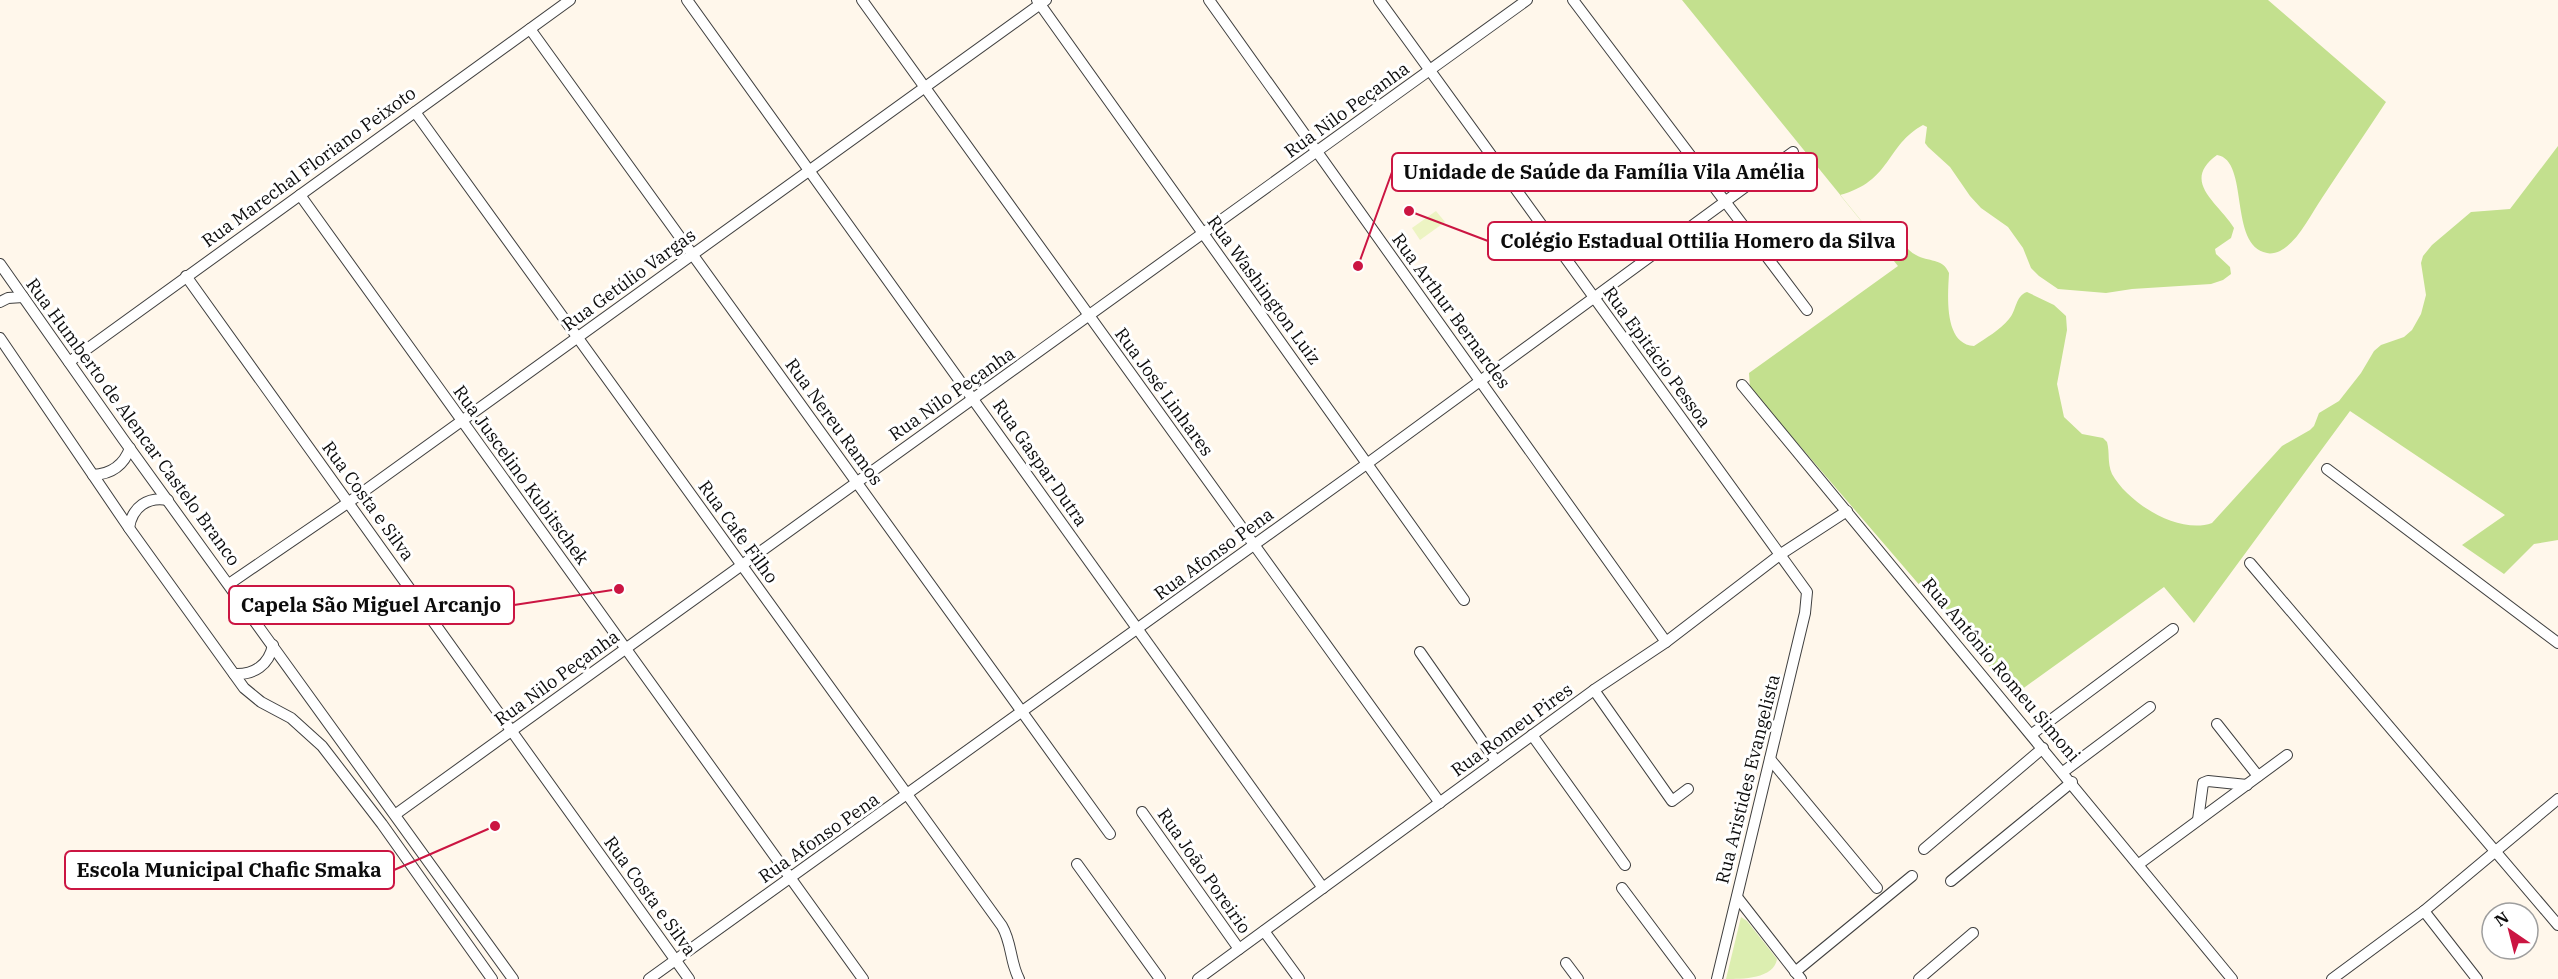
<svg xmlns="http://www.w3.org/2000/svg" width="2558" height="979" font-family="'IBM Plex Serif',serif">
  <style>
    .green { fill: #dceeb0 }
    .forest { fill: #c3e08e }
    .pitch { fill: #edf4c3 }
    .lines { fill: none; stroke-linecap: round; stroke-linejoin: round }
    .minor-casing { stroke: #3f3f3f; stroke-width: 12 }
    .minor { stroke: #fff; stroke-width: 10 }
    .labels { text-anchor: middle; stroke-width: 6; stroke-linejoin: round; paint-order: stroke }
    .street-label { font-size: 18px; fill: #0c0c0c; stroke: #fff }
    .leader { fill: none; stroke: #cb1542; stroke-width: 2 }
    .callout-dot { fill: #cb1542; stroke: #fff; stroke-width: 2 }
    .callout { fill: #fff; stroke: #cb1542; stroke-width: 2 }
    .callout-label { font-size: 20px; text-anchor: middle; font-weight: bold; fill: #0c0c0c }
  </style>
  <rect width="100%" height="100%" fill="#fff7eb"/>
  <path class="green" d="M1741,917l6,4 30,38c-3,20 -35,20 -51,20z"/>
  <path class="forest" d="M1682,0h586l118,102c-21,32 -43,64 -64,96 -11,16 -24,44 -42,53 -4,2 -10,3 -13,2 -39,-7 -17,-93 -50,-98 -37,27 2,48 17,73l-3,10 -16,11 1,5 14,13 1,7 -8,6 -12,4 -79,5 -26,4 -48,-4 -19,-13 -8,-8 -8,-20 -15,-21 -27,-19 -11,-12 -20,-29 -22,-20 -3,-4 2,-16 -4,-2c-38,21 -31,56 -83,70l35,43 7,-4h12c9,6 12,16 22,21 12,7 27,3 33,18 -1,21 -6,71 25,73 12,-8 26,-16 35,-27 8,-9 6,-23 18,-27l27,13 12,11 1,14 -10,54 7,33 18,17 21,4 4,4c3,11 0,20 5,32 16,29 67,61 100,49l70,-77 28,-16 4,-4 5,-13 20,-12 22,-28 13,-22 7,-6 23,-8 8,-7 9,-16 5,-19 -5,-32 2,-7 9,-11 39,-33 39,-3 48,-63v394l-24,4 -30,30 -42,-29 43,-30 -155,-104 -156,212 -30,-36 -150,108 -264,-307 -1,-15 149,-107z"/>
  <path class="pitch" d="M1436,211l9,11 -25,18 -8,-12z"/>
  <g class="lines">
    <g class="minor-casing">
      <g id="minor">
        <path d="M687,0l636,888"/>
        <path d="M862,0l578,803"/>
        <path d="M1037,0l427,600"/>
        <path d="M1209,0l457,642"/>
        <path d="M1379,0l428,592 -2,21 -88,366"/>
        <path d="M1573,0l234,310"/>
        <path d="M530,29l580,805"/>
        <path d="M415,112l587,814c10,17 8,36 17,53"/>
        <path d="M300,195l563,784"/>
        <path d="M0,264l123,175 390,540"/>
        <path d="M186,276l503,703"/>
        <path d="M0,302l8,-4 15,-1"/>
        <path d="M0,338l129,190 115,160 17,14 30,16 31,28 60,78 110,155"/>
        <path d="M69,362l501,-362"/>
        <path d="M1742,385l490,594"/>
        <path d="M2327,469l231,174"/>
        <path d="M93,475c18,-1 31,-10 37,-27"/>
        <path d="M129,528c3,-21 19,-32 39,-28"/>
        <path d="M2250,563l308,362"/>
        <path d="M229,584l120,-82 697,-502"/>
        <path d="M1420,652l76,109"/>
        <path d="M234,674c20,1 35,-9 39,-29"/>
        <path d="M1594,690l78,111 16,-12"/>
        <path d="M2217,724l41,52"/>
        <path d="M2032,734l141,-105"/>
        <path d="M1532,735l93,130"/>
        <path d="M1770,759l107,129"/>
        <path d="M2063,772l87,-65"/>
        <path d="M1142,812l97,137"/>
        <path d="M396,814l1131,-814"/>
        <path d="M2198,820l5,-37 5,-2 39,4"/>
        <path d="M1924,849l119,-101"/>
        <path d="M1077,864l83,115"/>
        <path d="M2139,864l148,-109"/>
        <path d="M1951,881l121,-99"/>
        <path d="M1622,888l68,91"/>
        <path d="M1737,897l64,82"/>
        <path d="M2424,911l53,68"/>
        <path d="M1264,931l35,48"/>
        <path d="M1566,963l12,16"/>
        <path d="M1795,972l117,-96"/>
        <path d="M649,979l719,-516 425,-311"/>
        <path d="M1198,979l396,-289 72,-48 115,-88 66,-43"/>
        <path d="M1919,979l54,-46"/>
        <path d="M2332,979l92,-68 134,-112"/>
      </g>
    </g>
    <use href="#minor" class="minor"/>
  </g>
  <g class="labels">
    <g class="street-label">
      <text transform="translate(1347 110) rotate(-36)" y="6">Rua Nilo Peçanha</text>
      <text transform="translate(309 167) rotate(-36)" y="6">Rua Marechal Floriano Peixoto</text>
      <text transform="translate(629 280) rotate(-36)" y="6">Rua Getúlio Vargas</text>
      <text transform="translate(1264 290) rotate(54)" y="6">Rua Washington Luiz</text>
      <text transform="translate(1451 311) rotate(54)" y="6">Rua Arthur Bernardes</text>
      <text transform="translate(1657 357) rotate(54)" y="6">Rua Epitácio Pessoa</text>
      <text transform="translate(1164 392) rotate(54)" y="6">Rua José Linhares</text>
      <text transform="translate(952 394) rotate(-35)" y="6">Rua Nilo Peçanha</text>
      <text transform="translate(133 422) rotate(54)" y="6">Rua Humberto de Alencar Castelo Branco</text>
      <text transform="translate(834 422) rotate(54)" y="6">Rua Nereu Ramos</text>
      <text transform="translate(1040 463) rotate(55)" y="6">Rua Gaspar Dutra</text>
      <text transform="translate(521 475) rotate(54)" y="6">Rua Juscelino Kubitschek</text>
      <text transform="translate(368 501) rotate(54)" y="6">Rua Costa e Silva</text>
      <text transform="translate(738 532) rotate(54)" y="6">Rua Cafe Filho</text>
      <text transform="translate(1214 554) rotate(-36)" y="6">Rua Afonso Pena</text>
      <text transform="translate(2001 670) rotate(50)" y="6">Rua Antônio Romeu Simoni</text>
      <text transform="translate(557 678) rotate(-36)" y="6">Rua Nilo Peçanha</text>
      <text transform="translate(1512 730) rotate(-36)" y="6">Rua Romeu Pires</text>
      <text transform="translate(1748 779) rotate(-76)" y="6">Rua Aristides Evangelista</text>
      <text transform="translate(819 838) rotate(-35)" y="6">Rua Afonso Pena</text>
      <text transform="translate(1204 871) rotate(55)" y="6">Rua João Poreirio</text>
      <text transform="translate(650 896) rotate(54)" y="6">Rua Costa e Silva</text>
    </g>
  </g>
  <path class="leader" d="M1358 266L1392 172M1409 211L1488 241M619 589L514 605M495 826L394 870"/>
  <g class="callout-dot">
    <circle cx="1358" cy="266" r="6"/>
    <circle cx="1409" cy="211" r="6"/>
    <circle cx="619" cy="589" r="6"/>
    <circle cx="495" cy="826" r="6"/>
  </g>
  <g class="callout">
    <rect x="1392" y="153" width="425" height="38" rx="6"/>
    <rect x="1488" y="222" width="419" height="38" rx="6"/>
    <rect x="229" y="586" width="285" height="38" rx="6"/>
    <rect x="65" y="851" width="329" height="38" rx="6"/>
  </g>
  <g class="callout-label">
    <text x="1604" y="179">Unidade de Saúde da Família Vila Amélia</text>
    <text x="1698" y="248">Colégio Estadual Ottilia Homero da Silva</text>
    <text x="371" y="612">Capela São Miguel Arcanjo</text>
    <text x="229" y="877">Escola Municipal Chafic Smaka</text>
  </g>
  <g transform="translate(2510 931) rotate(325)"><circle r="28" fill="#ffffff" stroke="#9e9e9e" stroke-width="1.5"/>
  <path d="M0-4.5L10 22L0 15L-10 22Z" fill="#cb1542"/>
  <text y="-9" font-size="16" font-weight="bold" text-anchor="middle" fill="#0c0c0c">N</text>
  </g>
</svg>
